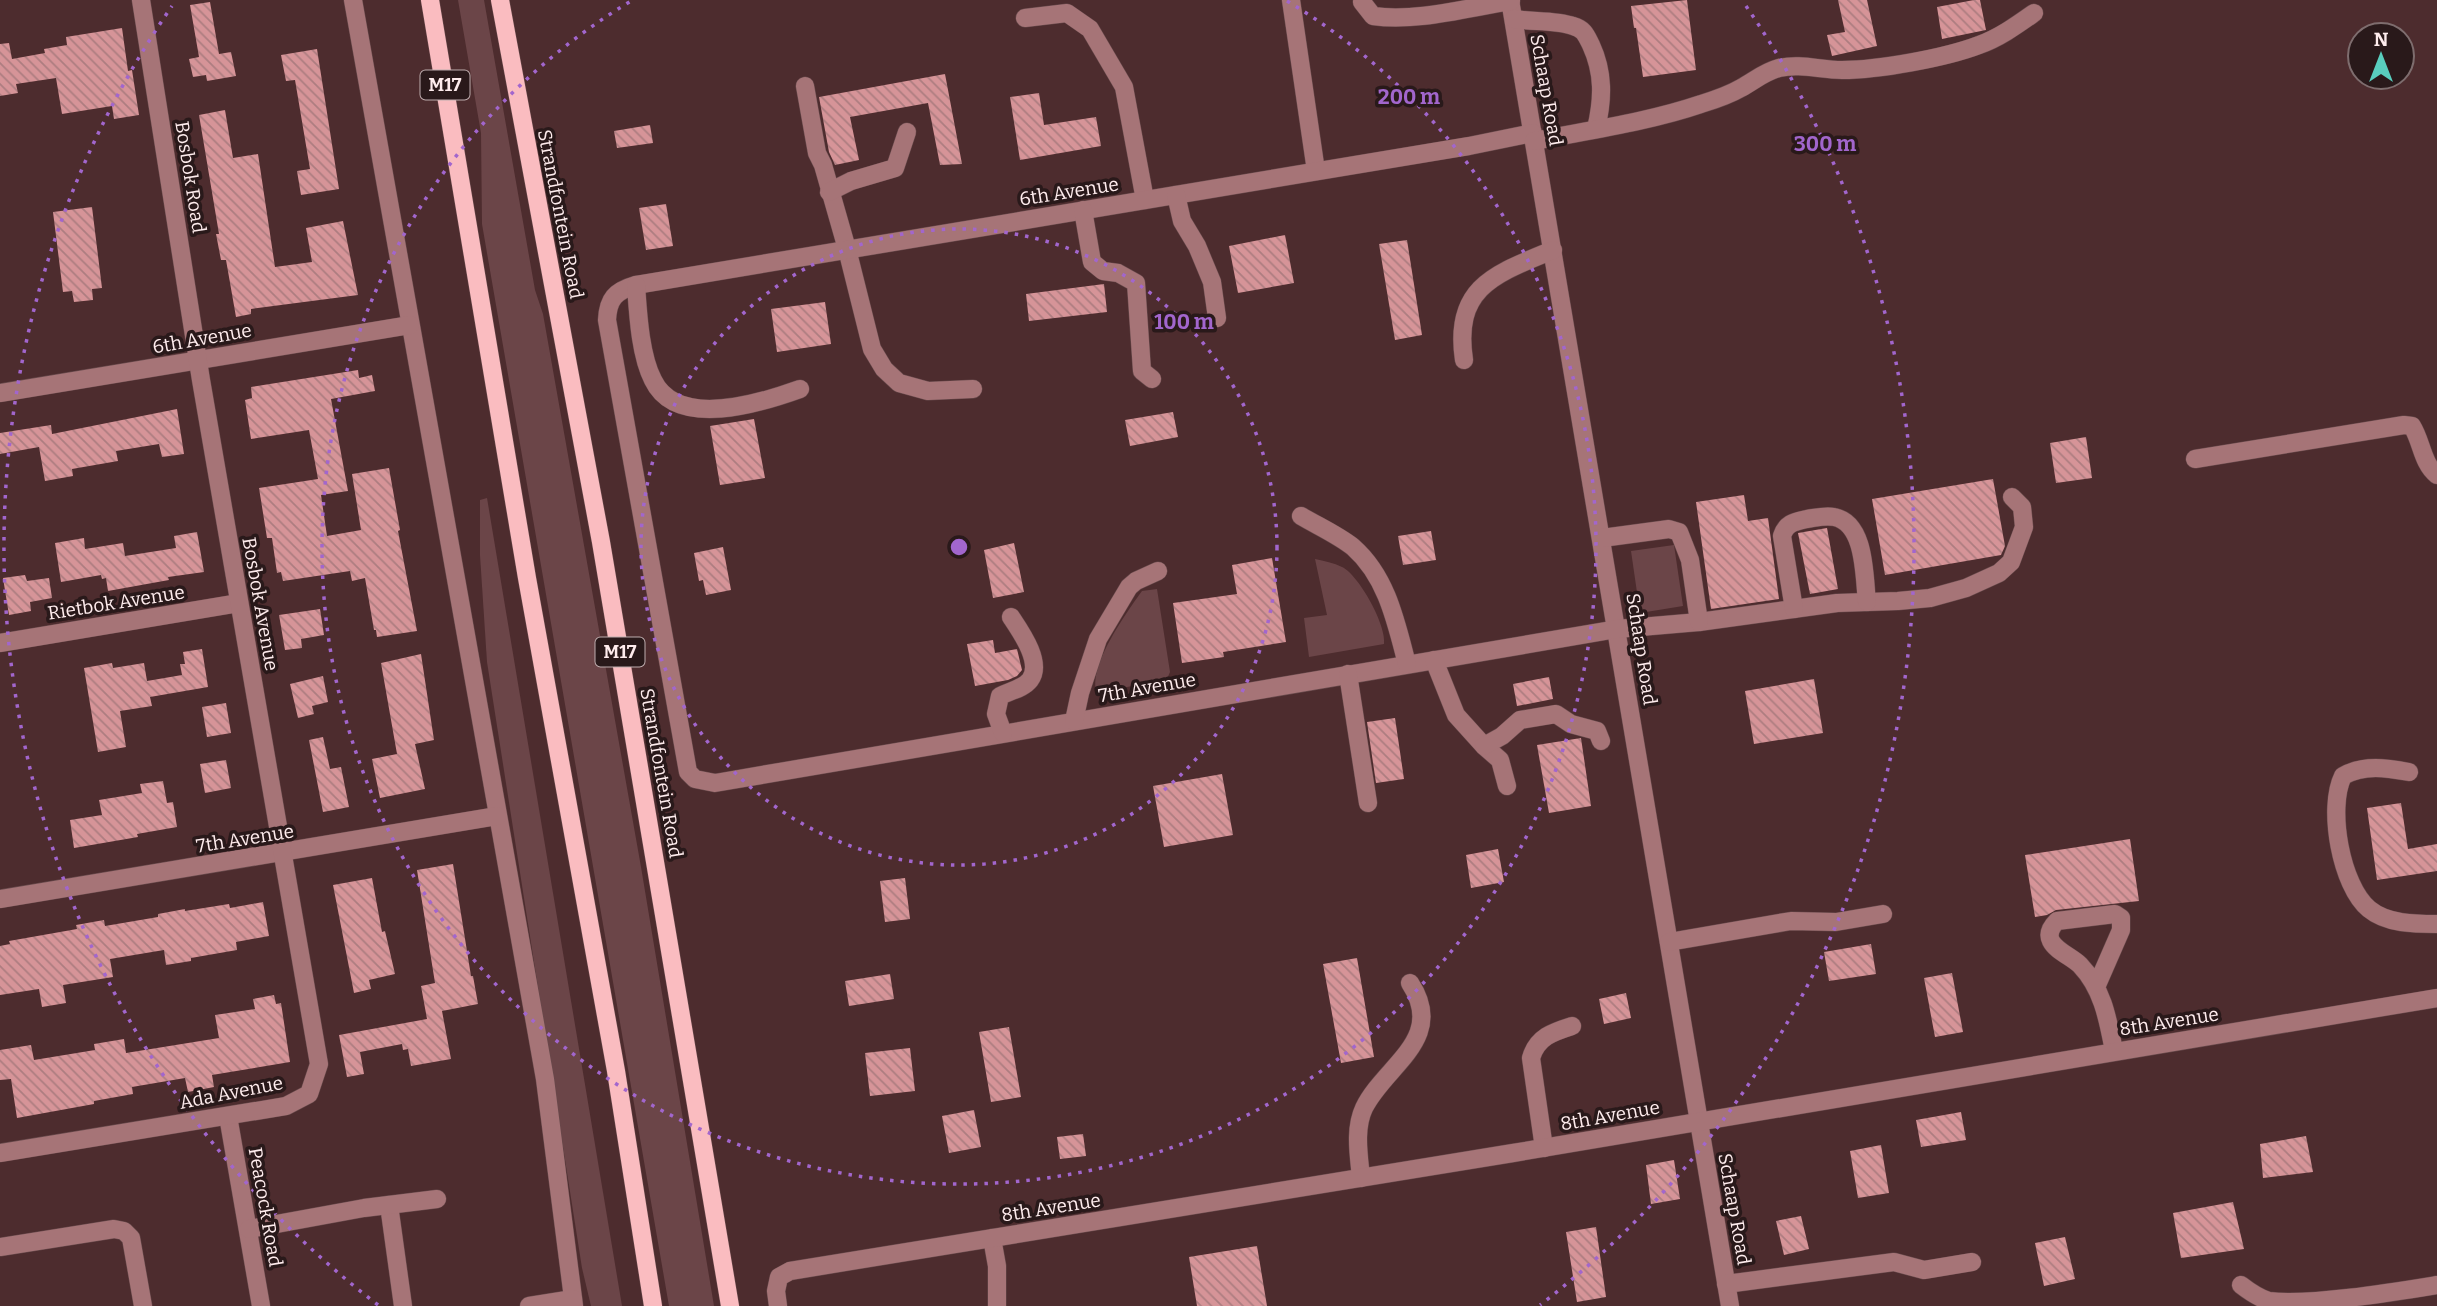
<svg xmlns="http://www.w3.org/2000/svg" width="2437" height="1306" font-family="Bitter,serif">
  <style>
    .grass { fill: #6b4548 }
    .building { fill: url(#building-back-hatch) }
    .lines { fill: none; stroke-linecap: round; stroke-linejoin: round }
    .minor-casing { stroke: #694b4d; stroke-width: 19 }
    .major-casing { stroke: #694b4d; stroke-width: 19 }
    .minor { stroke: #a67477; stroke-width: 18 }
    .major { stroke: #fabcc0; stroke-width: 18 }
    .ring { fill: none; stroke: #a266cd; stroke-width: 3.5; stroke-dasharray: 3.5 7 }
    .labels { text-anchor: middle; stroke-width: 7; stroke-linejoin: round; paint-order: stroke }
    .shield { fill: #29191a; stroke: #beadae; stroke-width: 2 }
    .shield-label { font-size: 18px; font-weight: bold; fill: #feeced }
    .street-label { font-size: 19px; fill: #feeced; stroke: #29191a }
    .centre { fill: #a266cd; stroke: #29191a; stroke-width: 3.5 }
    .ring-label { font-size: 21px; text-anchor: middle; font-weight: bold; fill: #a266cd; stroke: #29191a; stroke-width: 7; stroke-linejoin: round; paint-order: stroke }
  </style>
  <defs>
    <pattern id="building-back-hatch" width="6" height="6" patternUnits="userSpaceOnUse" patternTransform="scale(1.75)"><rect width="6" height="6" fill="#d69498"/><path d="M-1 5l2 2M0 0l6 6M5-1l2 2" fill="none" stroke="#ad7d80"/></pattern>
  </defs>
  <rect width="100%" height="100%" fill="#4d2c2e"/>
  <g class="grass">
    <path d="M458,0h26l51,290 8,24 98,553 73,439h-45l-187,-1082 -1,-91z"/>
    <path d="M487,498l135,808h-31l-9,-38 -95,-606 -7,-107v-55z"/>
    <path d="M1674,545l9,61 -43,7 -9,-62z"/>
    <path d="M1315,559c9,2 19,4 27,8 17,8 45,59 42,77l-75,13 -5,-39 23,-3z"/>
    <path d="M1157,589l13,83 -3,7 -70,14c-10,-26 30,-81 45,-102z"/>
  </g>
  <g class="building">
    <path d="M1687,0l9,70 -53,7 -7,-49h-2l-3,-22z"/>
    <path d="M1838,0h29l10,46 -45,10 -5,-21 18,-3z"/>
    <path d="M1974,0h6l6,30 -44,9 -5,-32z"/>
    <path d="M210,2l9,52 12,-2 5,24 -29,5 -1,-6 -13,2 -4,-18 10,-2 -9,-52z"/>
    <path d="M122,28l6,43 4,-1 7,45 -25,4 -2,-13 -50,8 -6,-36 -40,6 2,9 -18,3v-52l9,-1 3,16 33,-6 -1,-4 23,-4 -1,-8z"/>
    <path d="M317,49l22,140 -38,6 -4,-24 13,-2 -15,-89 -9,1 -5,-26z"/>
    <path d="M945,74l17,90 -22,1 -12,-62 -78,14 9,43 -24,5 -6,-13 -10,-55z"/>
    <path d="M1039,93l5,32 52,-8 5,29 -81,14 -10,-63z"/>
    <path d="M225,110l8,48 25,-4 17,113 37,-5 -6,-34 37,-7 15,74 -107,14v5l-15,3 -10,-57h-5l-5,-26h3l-20,-119z"/>
    <path d="M650,125l3,18 -36,5 -3,-17z"/>
    <path d="M666,204l7,42 -27,4 -7,-42z"/>
    <path d="M92,207l10,81 -10,1 1,11 -19,2 -2,-11 -9,1 -10,-80z"/>
    <path d="M1285,235l9,48 -56,10 -9,-47z"/>
    <path d="M1407,240l15,95 -27,5 -16,-96z"/>
    <path d="M1104,284l3,28 -78,9 -3,-27z"/>
    <path d="M825,302l6,42 -54,8 -6,-43z"/>
    <path d="M358,370l1,8 13,-3 3,16 -44,8 17,92 -27,4 6,41 34,-6 -9,-56 37,-6 11,62 -2,1 19,100 -40,6 -1,-7h-2l-9,-52 -13,3 -2,-10 -67,10 -2,-9 -4,1 -5,-35h-5l-8,-50 59,-9 -9,-49 -58,9 -6,-39 7,-2 -1,-11z"/>
    <path d="M177,409l7,45 -22,3 -3,-13 -43,7 2,10 -46,8 1,7 -28,5 -6,-34 -39,7v-21l51,-8 1,9z"/>
    <path d="M1173,412l5,25 -48,9 -5,-26z"/>
    <path d="M754,419l11,59 -45,7 -10,-59z"/>
    <path d="M2086,437l6,41 -36,5 -6,-40z"/>
    <path d="M1993,479l12,67 -4,9 -116,20 -13,-76z"/>
    <path d="M1744,495l4,26 20,-3 11,81 -68,10 -15,-107z"/>
    <path d="M1827,528l11,61 -28,5 -12,-61z"/>
    <path d="M1431,531l5,29 -33,5 -5,-29z"/>
    <path d="M197,532l7,40 -36,5 1,3 -61,11 -2,-13 -4,1 -1,-4 -40,7 -6,-39 29,-5 1,11 38,-6 2,13 51,-8 -2,-12z"/>
    <path d="M1014,543l10,49 -31,6 -9,-48z"/>
    <path d="M723,547l8,43 -25,5 -3,-15 -4,1 -5,-28z"/>
    <path d="M1272,558l14,84 -63,10 1,5 -42,6 -9,-60 64,-9 -5,-29z"/>
    <path d="M25,575l2,6 22,-3 3,20 -22,4 1,9 -22,4 -6,-37z"/>
    <path d="M320,609l4,26 -23,4 1,9 -17,2 -6,-35z"/>
    <path d="M993,640l2,13 22,-4 5,21 -5,6 -9,4 -33,6 -8,-42z"/>
    <path d="M202,649l6,38 -58,10 2,9 -32,5 6,36 -28,5 -14,-84 28,-5 1,5 31,-5 3,18 35,-6 -2,-11h5l-2,-12z"/>
    <path d="M421,654l13,86 -19,4 10,45 -45,9 -8,-39 25,-5 -16,-91z"/>
    <path d="M323,676l5,26 -16,4 2,8 -16,4 -8,-34z"/>
    <path d="M1549,677l4,22 -36,7 -4,-22z"/>
    <path d="M1814,679l9,54 -69,11 -9,-53z"/>
    <path d="M226,703l5,30 -24,4 -5,-30z"/>
    <path d="M1395,718l9,61 -28,4 -9,-61z"/>
    <path d="M323,737l7,32 11,-2 8,40 -26,5 -14,-72z"/>
    <path d="M1581,738l10,68 -42,7 -12,-68z"/>
    <path d="M226,760l5,28 -26,5 -5,-29z"/>
    <path d="M1222,774l11,61 -69,12 -11,-61z"/>
    <path d="M163,781l4,22 6,-1 4,25 -40,7 1,3 -64,11 -4,-28 32,-5 -3,-15 43,-7 -2,-9z"/>
    <path d="M2401,803l7,46 29,-5v27l-60,9 -10,-72z"/>
    <path d="M2130,839l9,62 -83,9 -9,5 -12,2 -10,-62z"/>
    <path d="M1498,849l6,33 -33,6 -5,-33z"/>
    <path d="M453,864l18,112h2l5,28 -36,7 9,48 -40,7 -3,-17 -5,1 -1,-6 -42,8 4,22 -17,3 -8,-42 88,-16 -6,-33 14,-3 -18,-113z"/>
    <path d="M372,878l10,54 3,-1 10,43 -26,6 2,9 -17,4 -21,-108z"/>
    <path d="M905,878l5,41 -25,3 -5,-41z"/>
    <path d="M263,902l6,34 -33,6 1,8 -46,8v3l-25,4 -2,-15 -54,9 3,18 -50,8 3,18 -24,4 -3,-18 -39,6v-49l10,-2 -1,-3 68,-12 -1,-4 28,-5 1,6 53,-9v-3l27,-5v2l44,-7 1,4z"/>
    <path d="M1871,944l5,30 -47,7 -5,-29z"/>
    <path d="M1357,958l17,99 -33,6 -18,-99z"/>
    <path d="M1952,973l11,59 -28,5 -11,-59z"/>
    <path d="M890,974l4,25 -45,7 -4,-25z"/>
    <path d="M1626,993l5,25 -27,6 -5,-25z"/>
    <path d="M274,995l2,9 5,-1 9,59 -78,13 2,12 -26,5 -3,-14 -53,9 1,7 -39,7v3l-77,14 -6,-39 -11,1v-30l31,-5 3,15 61,-10 -1,-6 30,-5 2,14 93,-15 -4,-23 40,-6 -2,-10z"/>
    <path d="M1009,1027l12,70 -30,5 -12,-70z"/>
    <path d="M910,1048l5,43 -45,5 -5,-43z"/>
    <path d="M974,1110l7,37 -32,6 -7,-37z"/>
    <path d="M1961,1112l5,28 -45,7 -5,-27z"/>
    <path d="M1083,1134l3,22 -26,3 -3,-22z"/>
    <path d="M2306,1136l7,36 -50,6 -3,-34z"/>
    <path d="M1881,1145l8,48 -31,5 -8,-47z"/>
    <path d="M1674,1160l6,39 -29,5 -5,-39z"/>
    <path d="M2233,1202l11,47 -63,9 -8,-45z"/>
    <path d="M1801,1216l8,33 -25,6 -8,-34z"/>
    <path d="M1596,1227l10,70 -29,5 -11,-70z"/>
    <path d="M2065,1237l10,42 -31,7 -9,-43z"/>
    <path d="M1257,1246l10,60h-70l-8,-49z"/>
  </g>
  <g class="lines">
    <g class="minor-casing">
      <g id="minor">
        <path d="M353,0l192,1079 29,227"/>
        <path d="M1291,0l25,171"/>
        <path d="M1510,0l220,1306"/>
        <path d="M1362,2l11,14c44,6 93,-8 138,-15"/>
        <path d="M1025,18l42,-5 23,16 34,58 21,113"/>
        <path d="M1514,19c18,3 42,1 59,7 11,3 13,9 18,19 13,28 12,54 5,84"/>
        <path d="M805,86l12,67 6,12 24,84 25,100 12,20 15,14 29,8 45,-2"/>
        <path d="M1533,133l-64,13 -833,139c-21,6 -28,14 -29,35l81,452 7,7 20,4 902,-154 82,-7 138,-19 61,-2 32,-3 36,-10 33,-15 12,-11 13,-35 -2,-20 -10,-10"/>
        <path d="M1534,141c56,-11 114,-19 167,-37 13,-4 28,-9 40,-16 13,-7 23,-16 38,-20 21,-5 42,2 63,2 36,0 103,-12 137,-25 20,-7 38,-20 55,-32"/>
        <path d="M829,192l22,-11 44,-13 12,-36"/>
        <path d="M1176,195l6,26 15,25 15,36 5,36"/>
        <path d="M1083,210l9,52 11,9 15,2 18,10 6,88 10,8"/>
        <path d="M636,285c2,28 4,70 17,95 24,50 108,23 147,9"/>
        <path d="M1464,360c-11,-73 31,-86 89,-110"/>
        <path d="M0,393l410,-68"/>
        <path d="M2195,459l209,-34 8,1c10,16 10,37 25,49"/>
        <path d="M1301,516c17,10 37,19 52,31 34,30 43,75 54,117"/>
        <path d="M1602,538l67,-9 10,3 11,28 9,62"/>
        <path d="M1794,609l-12,-73c4,-13 12,-14 25,-17 8,-1 18,-4 27,-2 32,6 30,60 33,85"/>
        <path d="M0,643l239,-40"/>
        <path d="M1434,660l22,55 28,31 16,14 7,26"/>
        <path d="M1348,674l20,129"/>
        <path d="M1074,721l6,-28 18,-54 31,-52 7,-6 22,-10"/>
        <path d="M1003,733l-7,-19 4,-18c9,-5 23,-7 30,-16 13,-17 -9,-48 -19,-63"/>
        <path d="M1484,746l18,-10 18,-16 36,-6 15,10 26,7 4,10"/>
        <path d="M2409,772c-22,-4 -45,-8 -66,4 -16,32 -2,110 26,133 18,15 46,15 68,15"/>
        <path d="M0,899l497,-83"/>
        <path d="M1669,942l122,-21 45,1 47,-8"/>
        <path d="M2097,985l24,-55v-12l-6,-4 -58,7c-5,5 -10,12 -6,20 5,10 21,16 29,24 23,24 28,55 34,86"/>
        <path d="M228,1116l33,190"/>
        <path d="M1544,1148l-13,-90c6,-21 22,-26 41,-32"/>
        <path d="M0,1153l286,-47 23,-12 10,-30 -118,-684 -60,-380"/>
        <path d="M1361,1178c-2,-22 -7,-49 3,-70 21,-43 83,-69 46,-125"/>
        <path d="M389,1205l14,101"/>
        <path d="M249,1229l115,-21 73,-9"/>
        <path d="M992,1238l5,28v40"/>
        <path d="M0,1247l114,-18 10,2 7,7 12,68"/>
        <path d="M1726,1284l168,-22 30,8 48,-8"/>
        <path d="M2241,1285c9,7 18,13 28,16 41,5 125,-9 168,-16"/>
        <path d="M529,1306l44,-7"/>
        <path d="M778,1306l-2,-15 3,-14 11,-6 723,-118 924,-155"/>
      </g>
    </g>
    <g class="major-casing">
      <g id="major">
        <path d="M430,0l97,578 89,493 37,235"/>
        <path d="M500,0l101,542 129,764"/>
      </g>
    </g>
    <use href="#minor" class="minor"/>
    <use href="#major" class="major"/>
  </g>
  <g class="ring">
    <circle cx="959" cy="547" r="318"/>
    <path d="M1287 1A637 637 0 1 1 631 1"/>
    <path d="M378 1305A955 955 0 0 1 172 6M1746 6A955 955 0 0 1 1540 1305"/>
  </g>
  <g class="labels">
    <g class="shield">
      <rect x="420.5" y="70.5" width="49" height="29" rx="5"/>
      <rect x="595.5" y="637.5" width="49" height="29" rx="5"/>
    </g>
    <g class="shield-label">
      <text x="445" y="91">M17</text>
      <text x="620" y="658">M17</text>
    </g>
    <g class="street-label">
      <text transform="translate(1547 90) rotate(80)" y="7">Schaap Road</text>
      <text transform="translate(191 177) rotate(81)" y="7">Bosbok Road</text>
      <text transform="translate(1069 191) rotate(-9)" y="7">6th Avenue</text>
      <text transform="translate(561 214) rotate(79)" y="7">Strandfontein Road</text>
      <text transform="translate(202 338) rotate(-10)" y="7">6th Avenue</text>
      <text transform="translate(116 602) rotate(-9)" y="7">Rietbok Avenue</text>
      <text transform="translate(261 604) rotate(80)" y="7">Bosbok Avenue</text>
      <text transform="translate(1642 649) rotate(81)" y="7">Schaap Road</text>
      <text transform="translate(1147 687) rotate(-10)" y="7">7th Avenue</text>
      <text transform="translate(662 773) rotate(80)" y="7">Strandfontein Road</text>
      <text transform="translate(245 838) rotate(-9)" y="7">7th Avenue</text>
      <text transform="translate(2169 1021) rotate(-9)" y="7">8th Avenue</text>
      <text transform="translate(231 1092) rotate(-11)" y="7">Ada Avenue</text>
      <text transform="translate(1610 1115) rotate(-10)" y="7">8th Avenue</text>
      <text transform="translate(266 1207) rotate(80)" y="7">Peacock Road</text>
      <text transform="translate(1051 1207) rotate(-9)" y="7">8th Avenue</text>
      <text transform="translate(1735 1209) rotate(80)" y="7">Schaap Road</text>
    </g>
  </g>
  <circle cx="959" cy="547" r="10" class="centre"/>
  <g class="ring-label">
    <text x="1409" y="104">200 m</text>
    <text x="1825" y="151">300 m</text>
    <text x="1184" y="329">100 m</text>
  </g>
  <g transform="translate(2381 56)"><circle r="33" fill="#29191a" stroke="#7e6d6e" stroke-width="2"/>
  <path d="M0-5L12 26L0 18L-12 26Z" fill="#59cebe"/>
  <text y="-10" font-size="19" font-weight="bold" text-anchor="middle" fill="#feeced">N</text>
  </g>
</svg>
